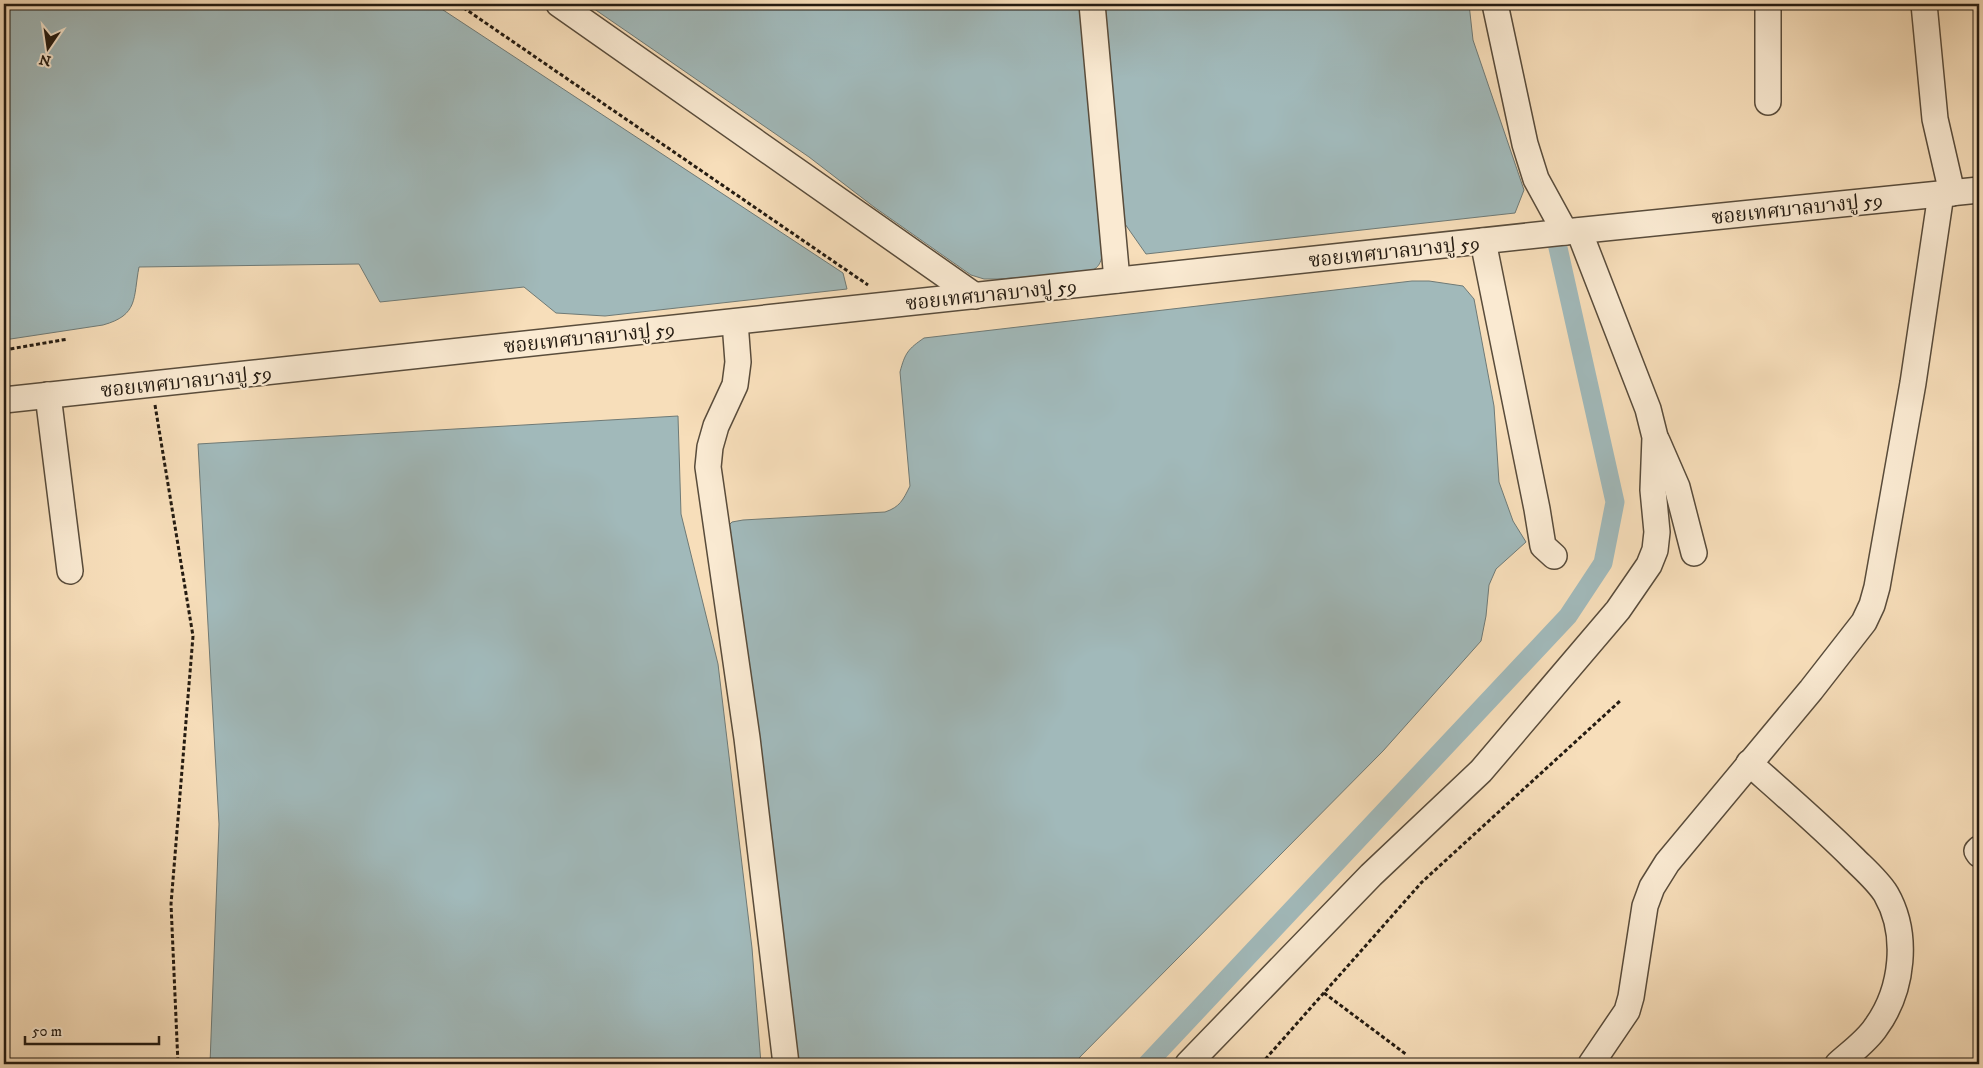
<svg xmlns="http://www.w3.org/2000/svg" width="1983" height="1068" font-family="'IM FELL DW Pica','Noto Serif Thai',serif">
  <style>
    .water { fill: #a1b9ba; stroke: #6f7a76 }
    .lines { fill: none; stroke-linecap: round; stroke-linejoin: round }
    .canal { stroke: #a1b9ba; stroke-width: 19 }
    .minor-casing { stroke: #594c3b; stroke-width: 28 }
    .path { stroke: #241b11; stroke-width: 3; stroke-dasharray: 4 2.5; stroke-linecap: butt }
    .minor { stroke: #faead2; stroke-width: 25 }
    .labels { text-anchor: middle; stroke-width: 4.5; stroke-linejoin: round; paint-order: stroke }
    .street-label { font-size: 20px; fill: #241b11; stroke: #faead2 }
  </style>
  <rect width="100%" height="100%" fill="#f7deba"/>
  <filter id="stains"><feTurbulence type="fractalNoise" baseFrequency=".004" numOctaves="4"/><feColorMatrix values="0 0 0 0 .2 0 0 0 0 .09 0 0 0 0 .02 0 0 0 .5 -.17"/></filter>
  <radialGradient id="worn" r=".72"><stop offset=".6" stop-color="#630" stop-opacity="0"/><stop offset="1" stop-color="#630" stop-opacity=".3"/></radialGradient>
  <g class="water">
    <path d="M4,4h430l409,269 4,16 -242,27 -49,-3 -32,-26 -144,15 -21,-38 -220,3c-6,31 0,48 -36,58l-99,15z"/>
    <path d="M587,4h492l24,246c-2,14 -4,19 -18,23l-87,6h-14l-13,-4 -97,-68 -65,-50z"/>
    <path d="M1105,4h364l4,36 51,150 -9,23 -369,41 -21,-30z"/>
    <path d="M1412,281h17l34,5 11,13 20,107 5,76 14,39 13,21 -30,27 -7,16 -3,31 -5,25 -98,110 -310,313h-279l-69,-535 7,-7 11,-2 142,-8c15,-5 18,-12 25,-26l-10,-114c5,-19 8,-23 24,-34z"/>
    <path d="M678,416l3,98 37,150 34,284 9,116h-551l9,-240 -21,-380z"/>
  </g>
  <g class="lines">
    <path class="canal" d="M1147,1064l421,-448 35,-53 12,-61 -63,-281"/>
    <g class="minor-casing">
      <g id="minor">
        <path d="M559,4l416,292"/>
        <path d="M1092,4l25,276"/>
        <path d="M1495,4l30,140 11,35 29,53"/>
        <path d="M1924,4l11,115 17,74"/>
        <path d="M1768,102v-98"/>
        <path d="M1483,241l54,268 6,37 11,10"/>
        <path d="M735,322l3,40 -3,23 -19,41 -6,21 -2,20 39,271 39,326"/>
        <path d="M48,395l22,176"/>
        <path d="M4,400l1561,-168 414,-42"/>
        <path d="M1657,441l20,46 17,66"/>
        <path d="M1749,763c35,31 71,62 104,95 11,11 25,23 33,36 23,40 17,96 -10,133 -9,14 -26,26 -38,37"/>
        <path d="M1979,849l-2,2 2,3"/>
        <path d="M1188,1064l183,-189 110,-104 137,-161 20,-29 11,-16 6,-15 2,-18 -4,-42 2,-53 -7,-28 -69,-178"/>
        <path d="M1591,1064l36,-53 4,-14 14,-91 7,-19 15,-24 144,-173 53,-68 8,-17 5,-18 36,-204 28,-189"/>
      </g>
    </g>
    <g class="path">
      <path d="M458,4l410,281"/>
      <path d="M4,350l64,-11"/>
      <path d="M155,405l38,231 -22,268 7,160"/>
      <path d="M1324,993l83,62"/>
      <path d="M1261,1064l161,-182 198,-181"/>
    </g>
    <use href="#minor" class="minor"/>
  </g>
  <g class="labels">
    <g class="street-label">
      <text transform="translate(1797 208) rotate(-6)" y="7">ซอยเทศบาลบางปู 59</text>
      <text transform="translate(1394 251) rotate(-6)" y="7">ซอยเทศบาลบางปู 59</text>
      <text transform="translate(991 294) rotate(-6)" y="7">ซอยเทศบาลบางปู 59</text>
      <text transform="translate(589 337) rotate(-6)" y="7">ซอยเทศบาลบางปู 59</text>
      <text transform="translate(186 381) rotate(-6)" y="7">ซอยเทศบาลบางปู 59</text>
    </g>
  </g>
  <rect width="1983" height="1068" fill="none" stroke="#f7deba" stroke-width="20"/>
  <rect x="5" y="5" width="1973" height="1058" fill="none" stroke="#241b11" stroke-width="2.5"/>
  <rect x="10" y="10" width="1963" height="1048" fill="none" stroke="#241b11"/>
  <g transform="translate(48 48) rotate(193)" stroke="#faead2" stroke-width="4" paint-order="stroke">
  <path d="M0-4L9 19L0 12L-9 19Z" fill="#241b11"/>
  <text y="-8" font-size="14" font-weight="bold" text-anchor="middle" fill="#241b11">N</text>
  </g>
  <path d="M25 1036v8h134v-8" fill="none" stroke="#241b11" stroke-width="2.5"/>
  <text x="32" y="1036" font-size="15" fill="#241b11" stroke="#faead2" stroke-width="4" paint-order="stroke">50 m</text>
  <rect width="100%" height="100%" filter="url(#stains)"/>
  <rect width="100%" height="100%" fill="url(#worn)"/>
</svg>
